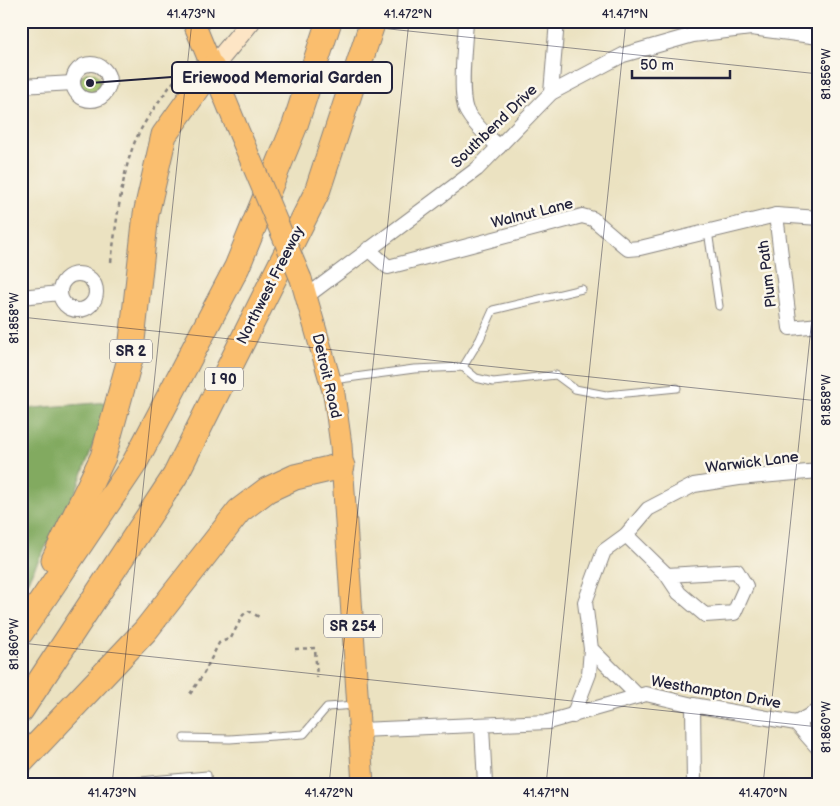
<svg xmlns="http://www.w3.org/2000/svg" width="840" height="806" font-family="'Balsamiq Sans',sans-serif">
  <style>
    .green { fill: #a3c46d; stroke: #627354 }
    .forest { fill: #82aa60; stroke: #52664e }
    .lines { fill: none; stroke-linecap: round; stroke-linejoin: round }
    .lane-casing { stroke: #86827e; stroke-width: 9 }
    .street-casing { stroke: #86827e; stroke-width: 16 }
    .secondary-casing { stroke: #86827e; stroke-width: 21 }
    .primary-casing { stroke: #86827e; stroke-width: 23 }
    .highway-casing { stroke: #86827e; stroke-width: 27 }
    .path { stroke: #86827e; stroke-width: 2.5; stroke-dasharray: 4 4; stroke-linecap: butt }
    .lane { stroke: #fff; stroke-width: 7 }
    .street { stroke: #fff; stroke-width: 14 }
    .secondary { stroke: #fde5c5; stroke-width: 19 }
    .primary { stroke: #fabe6e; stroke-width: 21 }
    .highway { stroke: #fabe6e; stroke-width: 25 }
    .primary-bridge-casing { stroke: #86827e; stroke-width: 23; stroke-linecap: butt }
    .primary-bridge { stroke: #fabe6e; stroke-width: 21 }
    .ticks { fill: none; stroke: #22223b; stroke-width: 1; stroke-opacity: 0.45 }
    .labels { text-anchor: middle; stroke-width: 5; stroke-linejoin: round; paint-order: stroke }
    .shield { fill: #fbf7ec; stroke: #636270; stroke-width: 1 }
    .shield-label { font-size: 14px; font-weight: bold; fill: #22223b }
    .street-label { font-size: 15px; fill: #22223b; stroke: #fbf7ec }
    .leader { fill: none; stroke: #22223b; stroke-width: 2 }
    .callout-dot { fill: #22223b; stroke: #fbf7ec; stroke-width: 2 }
    .callout { fill: #fbf7ec; stroke: #22223b; stroke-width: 2 }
    .callout-label { font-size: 16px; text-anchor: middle; font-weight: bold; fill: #22223b }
    .neatline { fill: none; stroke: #22223b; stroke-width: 2 }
    .ticks-label { font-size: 12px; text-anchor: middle; fill: #22223b }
  </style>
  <rect width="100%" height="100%" fill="#fbf7ec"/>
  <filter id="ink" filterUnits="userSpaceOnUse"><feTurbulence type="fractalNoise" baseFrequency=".02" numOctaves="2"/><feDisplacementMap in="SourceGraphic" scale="10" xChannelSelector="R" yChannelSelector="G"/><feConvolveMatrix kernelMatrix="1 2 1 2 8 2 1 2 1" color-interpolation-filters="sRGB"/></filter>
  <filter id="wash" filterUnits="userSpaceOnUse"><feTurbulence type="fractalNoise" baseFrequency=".0096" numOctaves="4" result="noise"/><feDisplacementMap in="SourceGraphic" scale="20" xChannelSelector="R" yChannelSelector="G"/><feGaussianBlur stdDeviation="1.12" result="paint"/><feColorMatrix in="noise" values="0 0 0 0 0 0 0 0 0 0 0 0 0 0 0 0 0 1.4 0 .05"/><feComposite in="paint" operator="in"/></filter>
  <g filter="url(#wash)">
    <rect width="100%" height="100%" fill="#ebe2c1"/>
    <circle class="green" cx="90" cy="82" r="10"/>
    <path class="forest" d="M109,402l-33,89 -55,102v-184z"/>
  </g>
  <g filter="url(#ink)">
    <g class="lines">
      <g class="lane-casing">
        <g id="lane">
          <path d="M708,231l11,75"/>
          <path d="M463,367l17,-28 13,-29 89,-21"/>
          <path d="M333,380l81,-11 49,-2 13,11 17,4 63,-7 19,14 31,6 71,-7"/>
          <path d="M184,738l46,1 74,-5 23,-27 29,-2"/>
          <path d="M97,785l110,-10 1,10"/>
        </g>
      </g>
      <g class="street-casing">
        <g id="street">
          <path d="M466,21c-1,21 -7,71 0,89 7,14 22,26 33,37"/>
          <circle cx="91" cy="82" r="18"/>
          <path d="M21,86l52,-3"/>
          <path d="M551,93l6,-72"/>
          <path d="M776,215l14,113 29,-3"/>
          <path d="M368,249l20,18 194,-51 11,3 35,30 12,-1 136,-33 43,3"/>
          <circle cx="78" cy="292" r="18"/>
          <path d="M307,296l170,-127 74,-76 72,-38 70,-20 58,-7 68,9"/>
          <path d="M21,297l39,-4"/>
          <path d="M626,535l41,40 70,-4 9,15 -12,27 -29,2 -26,-22 -12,-18"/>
          <path d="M638,696l-47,-47 -6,-47 19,-51 22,-16 22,-26 46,-24 45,-7 80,-7"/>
          <path d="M693,705l1,80"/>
          <path d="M573,716l16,-42 2,-25"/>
          <path d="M796,723l23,-13"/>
          <path d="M482,726l3,58"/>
          <path d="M360,730l188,-8 98,-28 47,11 103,18 23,26"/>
        </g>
      </g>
      <g class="secondary-casing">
        <path id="secondary" d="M212,68l39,-47"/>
      </g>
      <g class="primary-casing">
        <g id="primary">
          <path d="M193,21l42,102"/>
          <path d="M301,279l33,115 7,51 22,340"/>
        </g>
      </g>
      <g class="highway-casing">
        <g id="highway">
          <path d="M54,560l49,-103 27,-98 16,-145 18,-79 48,-67"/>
          <path d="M21,632l113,-168 103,-197 58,-142 34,-104"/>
          <path d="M21,710l154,-234 142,-284 56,-171"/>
          <path d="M21,762l124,-131 94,-120 28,-21 28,-13 47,-11"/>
        </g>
      </g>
      <g class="path">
        <path d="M111,262c5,-35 11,-94 26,-125 13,-27 34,-51 52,-76"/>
        <path d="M295,649l20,-1 2,30"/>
        <path d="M190,694l13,-19 16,-32 12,-5 12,-23 6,-4 10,6"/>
      </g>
      <use href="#lane" class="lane"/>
      <use href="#street" class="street"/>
      <use href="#secondary" class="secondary"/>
      <use href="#primary" class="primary"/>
      <use href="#highway" class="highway"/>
      <g class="primary-bridge-casing">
        <path id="primary-bridge" d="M235,123l66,156"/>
      </g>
      <use href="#primary-bridge" class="primary-bridge"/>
    </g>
  </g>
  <path class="ticks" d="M313,21l506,53M21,317l798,84M21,643l798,84M112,785l80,-764M329,785l80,-764M546,785l80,-764M763,785l56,-534"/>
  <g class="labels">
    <g class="shield">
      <rect x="110" y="339.5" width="42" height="23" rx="4"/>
      <rect x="205" y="367.5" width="38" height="23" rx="4"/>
      <rect x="324" y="614.5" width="58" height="23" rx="4"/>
    </g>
    <g class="shield-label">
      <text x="131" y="356">SR 2</text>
      <text x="224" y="384">I 90</text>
      <text x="353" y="631">SR 254</text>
    </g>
    <g class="street-label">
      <text transform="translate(494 126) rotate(-44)" y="5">Southbend Drive</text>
      <text transform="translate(532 213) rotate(-14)" y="5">Walnut Lane</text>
      <text transform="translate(767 274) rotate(-97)" y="5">Plum Path</text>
      <text transform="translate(270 285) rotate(-63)" y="5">Northwest Freeway</text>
      <text transform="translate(327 376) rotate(77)" y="5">Detroit Road</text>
      <text transform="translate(752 462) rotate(-7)" y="5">Warwick Lane</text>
      <text transform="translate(716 692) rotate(10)" y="5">Westhampton Drive</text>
    </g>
  </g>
  <path class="leader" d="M90 83L172 77"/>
  <circle class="callout-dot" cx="90" cy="83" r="5"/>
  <rect class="callout" x="172" y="62" width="220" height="31" rx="5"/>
  <g class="callout-label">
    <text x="282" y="83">Eriewood Memorial Garden</text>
  </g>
  <rect width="840" height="806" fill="none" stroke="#fbf7ec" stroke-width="55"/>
  <path d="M632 70v8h98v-8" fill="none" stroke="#22223b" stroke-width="2.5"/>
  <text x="640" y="70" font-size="15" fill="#22223b" stroke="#fbf7ec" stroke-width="4" paint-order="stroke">50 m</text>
  <rect x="28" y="28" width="784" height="750" class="neatline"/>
  <g class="ticks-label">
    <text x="191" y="18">41.473°N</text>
    <text x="408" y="18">41.472°N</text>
    <text x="625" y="18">41.471°N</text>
    <text transform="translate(826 74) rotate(-90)" y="4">81.856°W</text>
    <text transform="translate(14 318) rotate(-90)" y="4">81.858°W</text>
    <text transform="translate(826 400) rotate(-90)" y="4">81.858°W</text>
    <text transform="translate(14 644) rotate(-90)" y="4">81.860°W</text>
    <text transform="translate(826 727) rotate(-90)" y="4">81.860°W</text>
    <text x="112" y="797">41.473°N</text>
    <text x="329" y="797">41.472°N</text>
    <text x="546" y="797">41.471°N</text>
    <text x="763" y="797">41.470°N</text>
  </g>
</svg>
